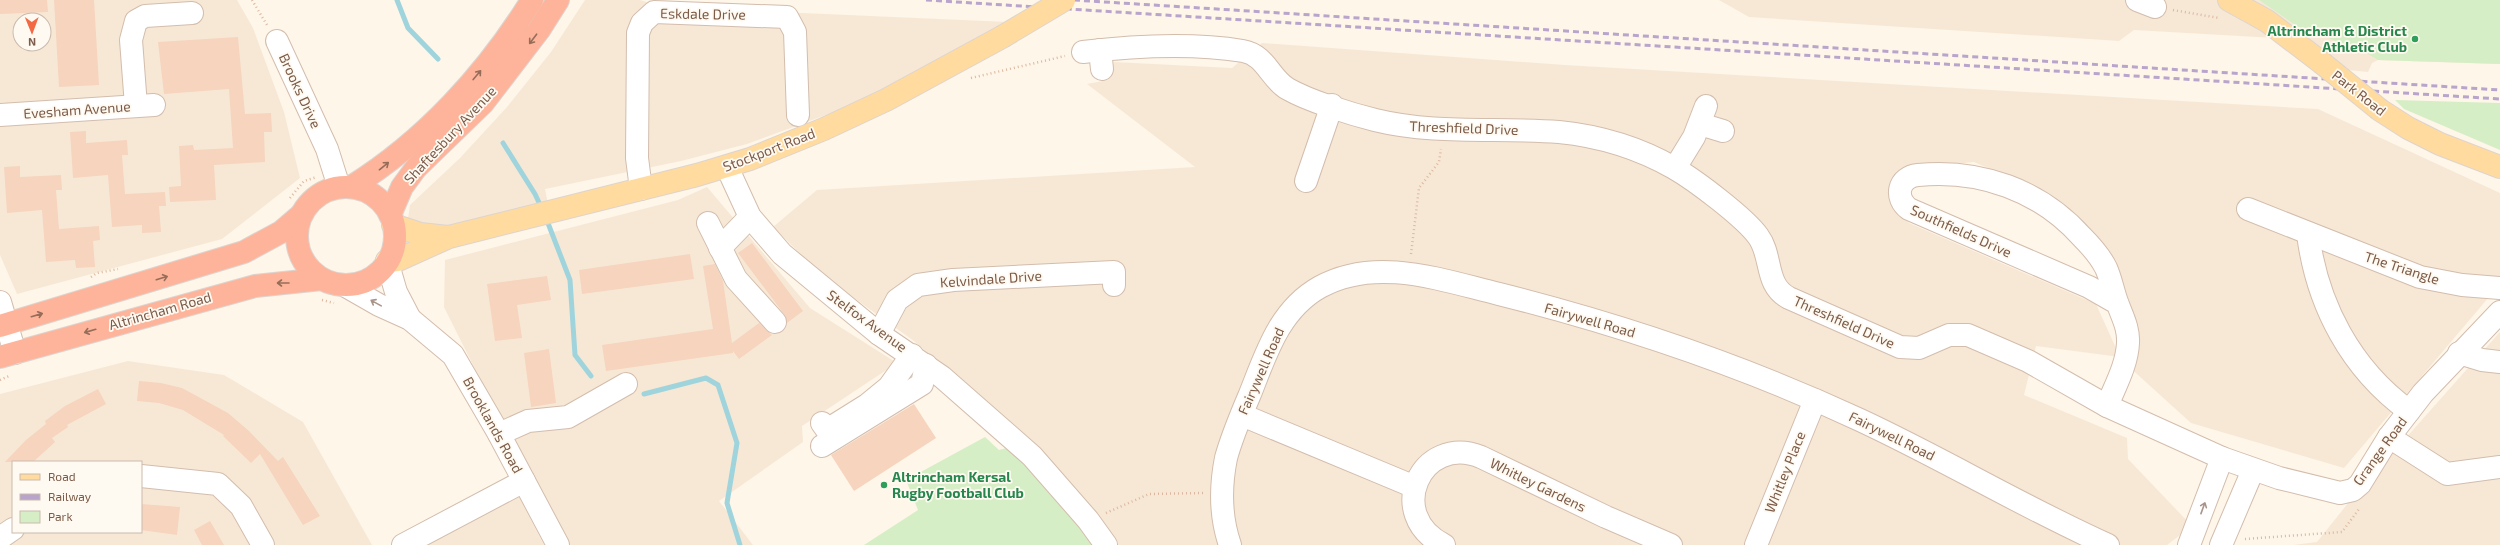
<svg xmlns="http://www.w3.org/2000/svg" width="2500" height="545" font-family="'Exo 2',sans-serif">
  <style>
    .residential { fill: #f7e8d6; fill-rule: evenodd }
    .green { fill: #d6eec5 }
    .lines { fill: none; stroke-linecap: round; stroke-linejoin: round }
    .stream { stroke: #a0d4dd; stroke-width: 5 }
    .building { fill: #f6d4be }
    .minor-casing { stroke: #d3bdad; stroke-width: 24 }
    .major-casing { stroke: #ddd4d0; stroke-width: 24 }
    .highway-casing { stroke: #ddd4d0; stroke-width: 24 }
    .path { stroke: #dcb7a0; stroke-width: 2.5; stroke-dasharray: 1 3; stroke-linecap: butt }
    .minor { stroke: #fff; stroke-width: 22 }
    .major { stroke: #ffdb9f; stroke-width: 22 }
    .highway { stroke: #fdb49b; stroke-width: 22 }
    .rail { stroke: #b9a4cb; stroke-width: 3; stroke-dasharray: 6 4; stroke-linecap: butt }
    .major-bridge-casing { stroke: #ddd4d0; stroke-width: 24; stroke-linecap: butt }
    .major-bridge { stroke: #ffdb9f; stroke-width: 22 }
    .oneway { stroke: #966d59 }
    .oneway2 { stroke: #aa9489 }
    .leisure-dot { fill: #2e9e5b; stroke: #fffaf1; stroke-width: 1.5 }
    .labels { text-anchor: middle; stroke-width: 3.5; stroke-linejoin: round; paint-order: stroke }
    .street-label { font-size: 14px; fill: #7c5b49; stroke: #fffaf1 }
    .leisure-label { font-size: 14px; font-weight: bold; fill: #27864d; stroke: #fffaf1; text-anchor: end }
  </style>
  <rect width="100%" height="100%" fill="#fef6e9"/>
  <g class="residential">
    <path d="M0,0h237l16,28 31,84 16,66 -78,61 -205,55 -17,-39zM20,20h24v24h-24z"/>
    <path d="M585,0h55l23,7 345,15 -144,79 -117,43 -66,17 -136,28 3,15 -88,23 -37,2 -15,-10 2,-14 50,-47 47,-51 44,-55z"/>
    <path d="M1719,0h781v64l-122,-4 -6,3 -4,9 -20,-2 -55,-31 -159,-9 -15,11 -370,-24z"/>
    <path d="M1262,43l303,22 753,44 182,84v91l-156,184 -153,-45 -64,-58 -6,-85 -66,-83 -81,-35 -68,7 -16,30 19,24 187,81 24,53 -84,-11 -12,49 103,43 1,21 64,67 -25,19h-1052l-89,-102 -112,-102 -92,-66 -49,-48 44,-37 378,-23 -108,-83 21,-4 6,-18 118,6z"/>
    <path d="M707,187l103,121 87,55 -95,63 1,16 -84,59 34,44h-186l-52,-96 -71,-142 1,-47 233,-60z"/>
    <path d="M2500,332v213h-207l24,-3 32,-40z"/>
    <path d="M128,361l96,14 79,47 69,123h-372v-151zM13,462h128v70h-128z"/>
    <path d="M518,495l26,50h-121z"/>
  </g>
  <g class="green">
    <path d="M2259,0h241v64l-122,-4 -15,-9 -65,-24z"/>
    <path d="M2395,100l105,3v47l-96,-41z"/>
    <path d="M985,437l14,13 27,-7 89,102h-251l54,-35 -12,-30z"/>
  </g>
  <g class="lines">
    <g class="stream">
      <path d="M397,0l11,28 30,31"/>
      <path d="M503,143l32,51 7,15"/>
      <path d="M546,218l24,62 5,75 16,21"/>
      <path d="M644,394l62,-16 12,7 19,58 -10,60 13,42"/>
    </g>
  </g>
  <g class="building">
    <path d="M0,0h47l1,12 -48,2z"/>
    <path d="M54,0h40l5,85 -40,2z"/>
    <path d="M238,37l7,77 26,-1 1,19h-8l1,30 -51,3 2,35 -46,2 -1,-15 12,-1 -2,-40 14,-1 1,5 39,-2 -4,-59 -65,5 -6,-52z"/>
    <path d="M86,131v12l41,-3 1,15h-6l3,39 40,-2 1,14h-7l2,26 -19,1v-8l-30,2 -4,-52 -35,3 -3,-46z"/>
    <path d="M20,166v11l41,-2 1,15h-6l3,39 40,-3 1,14 -7,1 2,26 -19,1 -1,-8 -29,2 -4,-52 -35,3 -3,-46z"/>
    <path d="M752,243l51,68 -16,12 -3,-9 -46,-61z"/>
    <path d="M690,254l4,25 -112,15 -3,-24z"/>
    <path d="M715,264l8,17 9,62 27,-20 13,12 -33,24 -6,-8v2l-127,18 -4,-26 111,-16 -10,-63z"/>
    <path d="M547,276l4,24 -34,5 5,33 -27,3 -8,-57z"/>
    <path d="M549,349l7,54 -25,4 -7,-54z"/>
    <path d="M139,381l22,2 21,5 46,25 21,18 29,30 5,-4 37,59 -17,9 -43,-71 -9,9 -28,-27 1,-1 -41,-25 -24,-7 -22,-2z"/>
    <path d="M98,389l8,15 -39,21 1,2 -16,11 3,4 -22,20h-28l21,-22 20,-16 -1,-3 20,-15z"/>
    <path d="M914,404l22,34 -82,53 -23,-36z"/>
    <path d="M141,504l39,3 -3,28 -36,-5z"/>
    <path d="M210,521l14,24h-22l-8,-15z"/>
  </g>
  <g class="lines">
    <g class="minor-casing">
      <g id="minor">
        <path d="M2137,0l18,7"/>
        <path d="M277,41l50,108 12,38"/>
        <path d="M1100,50l2,19"/>
        <path d="M1083,52c50,-6 110,-9 160,-1 23,4 27,28 45,38 21,12 63,25 87,31 61,15 123,7 184,12 40,4 80,16 115,36 21,12 70,49 84,68 15,20 6,49 31,62l111,49 19,1 30,-13h19l60,26 79,45 115,52 57,20 61,15 13,-3 7,-6 29,-47 34,-44 77,-81"/>
        <path d="M136,106l-5,-66 5,-19 9,-5 47,-3"/>
        <path d="M0,115l154,-10"/>
        <path d="M1700,124l23,7"/>
        <path d="M727,167l23,50 32,37 97,80 63,43 90,79 56,64 18,25"/>
        <path d="M1675,168l19,-31 12,-31"/>
        <path d="M1306,181l26,-76"/>
        <path d="M641,189l-4,-31 1,-125 4,-10 12,-11 133,5 8,15 3,83"/>
        <path d="M2248,209l172,68 42,8 38,3"/>
        <path d="M708,223l28,56 39,43"/>
        <path d="M2308,234c9,71 43,135 101,177"/>
        <path d="M720,248l30,-31"/>
        <path d="M387,261l9,31 14,27"/>
        <path d="M344,285l35,20 31,14 43,36 46,79 59,111"/>
        <path d="M0,302l15,51"/>
        <path d="M879,334l18,-34 21,-15 35,-5 161,-8v13"/>
        <path d="M2459,353l23,7 18,2"/>
        <path d="M2107,406c8,-20 20,-41 21,-63 1,-15 -6,-27 -11,-41 -4,-11 -6,-23 -11,-34 -6,-12 -15,-22 -24,-31 -42,-47 -102,-68 -164,-62 -20,2 -24,23 -9,34l180,78 28,16"/>
        <path d="M1242,415l173,72"/>
        <path d="M822,423l5,7 40,-25 22,-18 23,-32"/>
        <path d="M499,434l29,-13 40,-4 58,-33"/>
        <path d="M2389,437l58,37 53,-7"/>
        <path d="M822,446l100,-62 4,-19"/>
        <path d="M141,476l77,8 23,22 22,39"/>
        <path d="M0,538l13,-9"/>
        <path d="M403,545l121,-64"/>
        <path d="M1230,545c-10,-29 -10,-57 -4,-87 6,-22 15,-43 24,-64 16,-40 29,-84 70,-107 56,-31 121,-7 179,7 123,31 245,72 361,126 84,39 163,87 248,125"/>
        <path d="M1444,545c-60,-30 -23,-112 37,-88l125,60 65,28"/>
        <path d="M1756,545l59,-145"/>
        <path d="M2189,545l33,-87"/>
        <path d="M2221,545l32,-75"/>
      </g>
    </g>
    <g class="major-casing">
      <g id="major">
        <path d="M2229,0l38,21 55,42"/>
        <path d="M2380,110l28,18 32,16 60,23"/>
        <path d="M393,225l27,9 28,3"/>
        <path d="M387,261l11,-1 51,-23 248,-62 53,-16 74,-30 62,-29 116,-63"/>
      </g>
    </g>
    <g class="highway-casing">
      <g id="highway">
        <path d="M351,187c74,-46 136,-114 181,-187"/>
        <circle cx="346" cy="236" r="49"/>
        <path d="M390,215l12,-28 14,-19 67,-65 56,-73 19,-30"/>
        <path d="M0,326l244,-74 37,-20 21,-18"/>
        <path d="M0,357l255,-71 67,-7"/>
      </g>
    </g>
    <g class="path">
      <path d="M252,0l15,25"/>
      <path d="M2173,10l46,8"/>
      <path d="M971,78l94,-22"/>
      <path d="M290,198l14,-17 13,-4"/>
      <path d="M1411,254l8,-66 20,-26 2,-13"/>
      <path d="M91,277l6,-4 21,-4"/>
      <path d="M322,300l12,3"/>
      <path d="M0,380l9,-4"/>
      <path d="M1106,513l43,-19 54,-1"/>
      <path d="M2245,539l97,-7 17,-23"/>
    </g>
    <use href="#minor" class="minor"/>
    <use href="#major" class="major"/>
    <use href="#highway" class="highway"/>
    <g class="rail">
      <path d="M926,0l1574,99"/>
      <path d="M1074,0l1426,90"/>
    </g>
    <g class="major-bridge-casing">
      <g id="major-bridge">
        <path d="M1002,37l62,-37"/>
        <path d="M2322,63l58,47"/>
      </g>
    </g>
    <use href="#major-bridge" class="major-bridge"/>
  </g>
  <defs><path id="oneway-shaft" d="M-6 0H5M1.5-3L5.5 0L1.5 3" fill="none" stroke-width="1.6" stroke-linecap="round" stroke-linejoin="round"/></defs>
  <g class="oneway">
    <use href="#oneway-shaft" transform="translate(533 39) rotate(127)"/>
    <use href="#oneway-shaft" transform="translate(477 75) rotate(-50)"/>
    <use href="#oneway-shaft" transform="translate(384 166) rotate(-39)"/>
    <use href="#oneway-shaft" transform="translate(162 278) rotate(-17)"/>
    <use href="#oneway-shaft" transform="translate(283 283) rotate(-180)"/>
    <use href="#oneway-shaft" transform="translate(37 315) rotate(-16)"/>
    <use href="#oneway-shaft" transform="translate(90 331) rotate(164)"/>
  </g>
  <g class="oneway2">
    <use href="#oneway-shaft" transform="translate(376 303) rotate(-151)"/>
    <use href="#oneway-shaft" transform="translate(2203 508) rotate(-70)"/>
  </g>
  <g class="leisure-dot">
    <circle cx="2415" cy="39" r="4"/>
    <circle cx="884" cy="485" r="4"/>
  </g>
  <g class="labels">
    <g class="street-label">
      <text transform="translate(703 14) rotate(1)" y="5">Eskdale Drive</text>
      <text transform="translate(300 91) rotate(65)" y="5">Brooks Drive</text>
      <text transform="translate(2359 93) rotate(38)" y="5">Park Road</text>
      <text transform="translate(77 110) rotate(-4)" y="5">Evesham Avenue</text>
      <text transform="translate(1464 128) rotate(2)" y="5">Threshfield Drive</text>
      <text transform="translate(450 135) rotate(-47)" y="5">Shaftesbury Avenue</text>
      <text transform="translate(769 150) rotate(-21)" y="5">Stockport Road</text>
      <text transform="translate(1961 231) rotate(24)" y="5">Southfields Drive</text>
      <text transform="translate(2402 268) rotate(18)" y="5">The Triangle</text>
      <text transform="translate(991 279) rotate(-4)" y="5">Kelvindale Drive</text>
      <text transform="translate(160 311) rotate(-16)" y="5">Altrincham Road</text>
      <text transform="translate(1590 320) rotate(16)" y="5">Fairywell Road</text>
      <text transform="translate(867 321) rotate(36)" y="5">Stelfox Avenue</text>
      <text transform="translate(1844 322) rotate(24)" y="5">Threshfield Drive</text>
      <text transform="translate(1261 371) rotate(-66)" y="5">Fairywell Road</text>
      <text transform="translate(493 425) rotate(61)" y="5">Brooklands Road</text>
      <text transform="translate(1892 436) rotate(26)" y="5">Fairywell Road</text>
      <text transform="translate(2380 451) rotate(-54)" y="5">Grange Road</text>
      <text transform="translate(1785 472) rotate(-68)" y="5">Whitley Place</text>
      <text transform="translate(1538 485) rotate(26)" y="5">Whitley Gardens</text>
    </g>
    <g class="leisure-label">
      <text x="2407" y="36">Altrincham &amp; District<tspan x="2407" dy="16">Athletic Club</tspan></text>
      <text x="892" y="482" text-anchor="start">Altrincham Kersal<tspan x="892" dy="16">Rugby Football Club</tspan></text>
    </g>
  </g>
  <rect x="12" y="461" width="130" height="72" fill="#fffaf1" stroke="#cbbaae"/>
  <rect x="20" y="474" width="20" height="6" fill="#ffdb9f" stroke="#cbbaae"/>
  <text x="48" y="481" font-size="12" fill="#7c5b49">Road</text>
  <rect x="20" y="494" width="20" height="6" fill="#b9a4cb" stroke="#cbbaae"/>
  <text x="48" y="501" font-size="12" fill="#7c5b49">Railway</text>
  <rect x="20" y="511" width="20" height="12" fill="#d6eec5" stroke="#cbbaae"/>
  <text x="48" y="521" font-size="12" fill="#7c5b49">Park</text>
  <g transform="translate(32 32) rotate(179)"><circle r="19" fill="#fffaf1" stroke="#cbbaae"/>
  <path d="M0-3L7 15L0 10L-7 15Z" fill="#f26a44"/>
  <text y="-6" font-size="11" font-weight="bold" text-anchor="middle" fill="#7c5b49">N</text>
  </g>
</svg>
